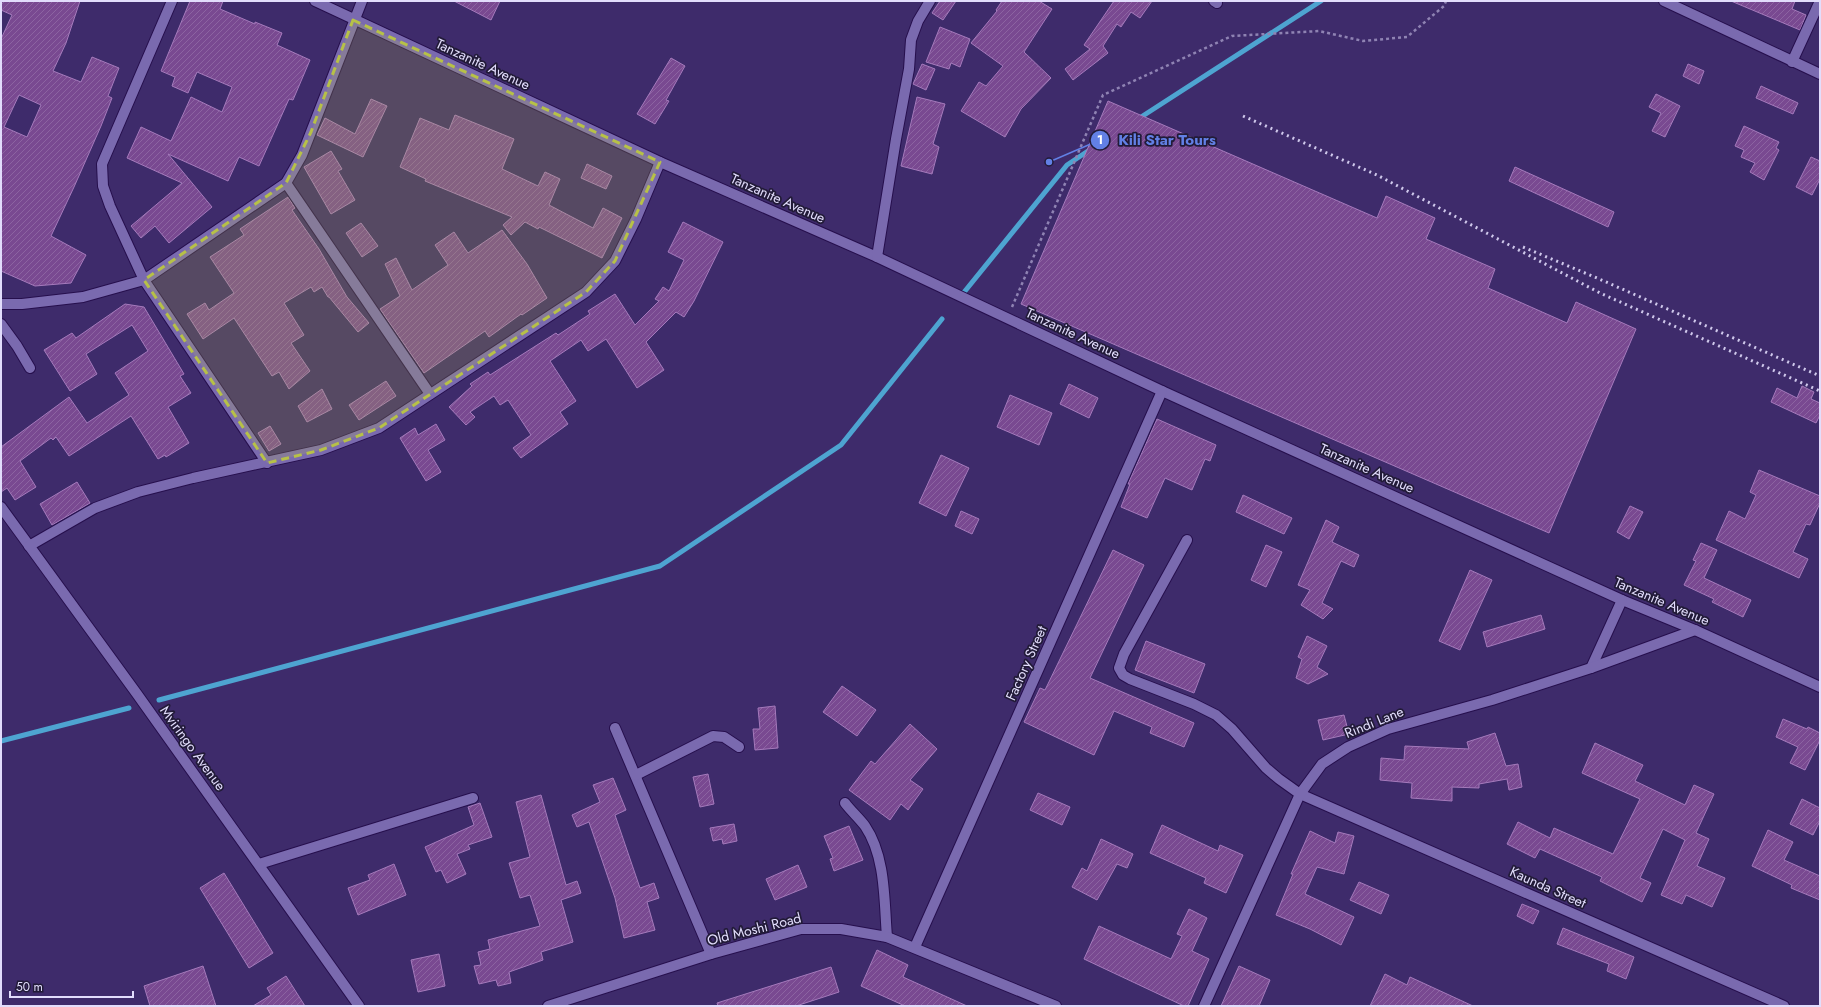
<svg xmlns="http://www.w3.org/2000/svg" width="1821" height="1007" font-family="Jost,sans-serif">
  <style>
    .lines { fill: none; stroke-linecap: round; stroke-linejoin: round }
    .stream { stroke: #4ea4d1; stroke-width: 5 }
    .building { fill: url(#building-hatch); stroke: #a57abc; fill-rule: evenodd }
    .minor-casing { stroke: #260f4d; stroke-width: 12 }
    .path { stroke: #8f83b3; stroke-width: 2.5; stroke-dasharray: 3 3; stroke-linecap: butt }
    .minor { stroke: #7a6aaf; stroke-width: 10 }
    .rail { stroke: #cfc8eb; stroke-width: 3; stroke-dasharray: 2 4; stroke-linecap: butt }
    .marked { fill: #b7c147; fill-opacity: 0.2; stroke: #b7c147; stroke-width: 3; stroke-dasharray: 8 5; stroke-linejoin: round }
    .labels { text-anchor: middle; stroke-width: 3.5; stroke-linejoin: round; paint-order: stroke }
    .street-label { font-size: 14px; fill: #e2ddfc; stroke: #221b38 }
    .leader { fill: none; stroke: #6280e5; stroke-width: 1.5 }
    .callout-dot { fill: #6280e5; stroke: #221b38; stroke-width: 1.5 }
    .mark-label { font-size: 12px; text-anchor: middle; font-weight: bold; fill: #fff }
    .callout-label { font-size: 15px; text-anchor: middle; font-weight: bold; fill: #6280e5; stroke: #221b38; stroke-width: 3.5; stroke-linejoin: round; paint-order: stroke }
  </style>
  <defs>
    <pattern id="building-hatch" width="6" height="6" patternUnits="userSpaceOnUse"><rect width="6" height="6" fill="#794991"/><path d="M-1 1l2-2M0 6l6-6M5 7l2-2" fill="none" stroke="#8c63a1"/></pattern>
  </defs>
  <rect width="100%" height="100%" fill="#3e2b6b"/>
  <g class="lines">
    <g class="stream">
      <path d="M1138,119l183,-118"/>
      <path d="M961,296l106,-131 24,-16"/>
      <path d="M159,700l501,-134 181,-121 101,-126"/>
      <path d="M1,741l128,-33"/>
    </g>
  </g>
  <g class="building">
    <path d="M1,1h79l-14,42 -13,28 28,11 11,-25 27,11 -11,28 4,2 -11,28 -27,61 -23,49 35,19 -15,28 -36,3 -34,-15v-232l11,-24 -11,-5zM19,95l22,10 -14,32 -23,-10z"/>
    <path d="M190,1h33l-3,8 35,15v-2l27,11 -5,12 33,15 -17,40 -4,-1 -30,67 -20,-9 -11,24 -60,-27 44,53 -43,36 -14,-17 -14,12 -10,-12 51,-43 -55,-25 14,-31 30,14 20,-44 31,15 10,-25 -35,-15 -9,21 -16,-7 3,-9 -14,-6z"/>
    <path d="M454,1h46l-9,19z"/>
    <path d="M940,1h16l-13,19 -11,-7z"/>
    <path d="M1002,1h37l13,8 -28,43 27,26 -30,31 -16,28 -44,-26 18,-29 7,4 17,-20 -32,-23 26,-32 -1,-1z"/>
    <path d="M1114,1h38l-12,17 -9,-6 -10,15 -4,-3 -14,22 5,7 -35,27 -8,-11 25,-20 -6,-4z"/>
    <path d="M1731,1h64l-3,8 14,6 -6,15z"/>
    <path d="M940,27l30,12 -10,28 -9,-4 -2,6 -23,-7z"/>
    <path d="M671,58l14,8 -19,34 3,1 -14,23 -18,-10z"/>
    <path d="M922,64l13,5 -9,21 -13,-6z"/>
    <path d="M1688,64l16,7 -5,13 -16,-8z"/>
    <path d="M1761,86l37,17 -5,11 -37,-16z"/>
    <path d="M1656,94l24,12 -15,31 -13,-6 9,-18 -12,-6z"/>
    <path d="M917,97l28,7 -12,40 6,3 -7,27 -31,-8z"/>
    <path d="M371,99l16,7 -24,51 -46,-22 8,-17 30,16z"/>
    <path d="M1108,101l269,117 9,-22 49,22 -9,21 69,30 -7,19 79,35 9,-21 60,27 -87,204 -528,-229z"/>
    <path d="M455,115l59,24 -12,30 36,17 7,-14 15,7 -11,26 44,23 10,-20 19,10 -20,40 -63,-31 -1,2 -13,-7 -14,13 -8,-10 9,-8 -87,-36 1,-2 -26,-12 20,-49 29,12z"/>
    <path d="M1744,126l35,16 -3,6 3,2 -15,30 -14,-8 5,-9 -14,-6 3,-7 -9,-4z"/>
    <path d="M331,151l11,18 -4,2 17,29 -24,14 -27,-47z"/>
    <path d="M1811,157l9,4v18l-8,16 -16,-8z"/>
    <path d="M587,164l25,12 -6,13 -25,-11z"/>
    <path d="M1515,167l99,45 -6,15 -99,-46z"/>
    <path d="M288,197l7,11 -3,2 27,39 28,48 22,26 -11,9 -29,-35h-1l-6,-10 -8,5 -3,-5 -27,16 20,32 -13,8 19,28 -21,18 -10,-17 -7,4 -38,-58 -31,21 -16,-25 18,-11 4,7 25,-17 -24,-36 34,-22 -4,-6z"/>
    <path d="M683,222l40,20 -29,59 -10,16 -8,-5 -30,30 18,28 -27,18 -31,-49 -18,12 -7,-11 -31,21 26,40 -16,11 8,12 -47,34 -8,-10 18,-13 -23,-35 -8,5 -6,-9 -24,16 5,5 -9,8 -17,-18 23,-21 -2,-2 18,-12 2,3 66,-42 2,2 32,-21 -2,-3 27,-17 20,31 24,-24 -4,-2 8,-12 6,4 15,-31 -16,-8z"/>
    <path d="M361,223l17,23 -16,11 -16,-24z"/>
    <path d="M502,230l25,34 20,34 -25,17 -1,-1 -32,23 -4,-6 -61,42 -44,-64 20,-13 -15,-32 11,-6 16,32 36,-25 -13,-20 19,-13 14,21z"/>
    <path d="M125,304l19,3 40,67 -4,2 11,17 -23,14 21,36 -23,14 -1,-2 -7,4 -27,-43 -62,40 -13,-19 -3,3 -2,-2 -31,23 16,26 -21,13 -8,-12 -6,4v-45l68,-50 18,26 42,-28 -14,-22 33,-22 -16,-26 -46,29 11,20 -27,17 -26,-41 28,-17 4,5z"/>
    <path d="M386,381l10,15 -37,24 -10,-15z"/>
    <path d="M1069,384l29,14 -9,20 -29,-14z"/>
    <path d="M1802,386l12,6 -3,7 9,4v12l-4,8 -45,-21 6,-14 20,10z"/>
    <path d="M322,389l10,20 -25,13 -9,-16z"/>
    <path d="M1010,395l42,18 -13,32 -42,-18z"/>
    <path d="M1157,419l59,26 -6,16 -5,-2 -13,31 -27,-12 -18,40 -26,-11 9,-23h-2z"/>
    <path d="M436,424l9,16 -17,10 13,22 -15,9 -26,-43 15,-10 3,7z"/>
    <path d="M270,426l11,18 -12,7 -11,-18z"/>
    <path d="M941,455l28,13 -23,48 -27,-13z"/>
    <path d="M1759,470l61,26v7l-10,22 -4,-1 -13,28 15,7 -9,19 -83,-38 13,-29 16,8 11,-24 -6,-3z"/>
    <path d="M77,482l13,21 -38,22 -12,-21z"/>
    <path d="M1243,495l49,23 -8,16 -48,-22z"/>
    <path d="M1630,506l13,6 -14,27 -12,-7z"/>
    <path d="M961,511l18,8 -7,15 -17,-8z"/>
    <path d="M1326,520l13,7 -7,15 27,13 -5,12 -13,-6 -19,42 11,6 -10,10 -22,-14 9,-15 -12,-5z"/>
    <path d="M1701,543l16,7 -13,28 47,22 -8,17 -31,-15 2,-3 -30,-14 12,-24 -3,-1z"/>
    <path d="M1266,545l16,7 -16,35 -15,-7z"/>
    <path d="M1113,550l31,15 -54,113 104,45 -10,24 -34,-14 2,-6 -38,-16 -20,44 -70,-33 16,-34 5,2z"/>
    <path d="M1470,570l22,10 -32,70 -21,-9z"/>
    <path d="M1541,615l4,14 -58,18 -4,-15z"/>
    <path d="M1307,636l20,10 -10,21 11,7 -20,10 -12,-6 6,-19 -4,-2z"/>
    <path d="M1146,641l59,23 -11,29 -59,-23z"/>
    <path d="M842,686l34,24 -19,26 -34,-24z"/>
    <path d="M775,706l3,42 -23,2 -2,-21h7l-2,-21z"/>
    <path d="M1344,715l5,19 -26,6 -5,-20z"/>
    <path d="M1783,719l24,10 1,-2 12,6v7l-15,30 -15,-7 8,-16 -22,-10z"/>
    <path d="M910,724l27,25 -27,31 13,9 -15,21 -7,-6 -11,16 -41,-30 22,-29 4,3z"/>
    <path d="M1495,733l11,33 12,-2 4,23 -13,3 -2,-11 -28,5v4l-27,-1v14l-41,-3 1,-15 -32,-3 1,-22 23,2 1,-14 64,3 -2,-7z"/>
    <path d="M1595,743l48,22 -8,16 50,24 9,-20 20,9 -18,39 13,6 -12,27 28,12 -13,29 -26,-12 -4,9 -21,-9 24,-55 -22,-11 -23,49 11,5 -9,19 -42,-21 2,-4 -62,-28 -5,9 -28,-14 11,-22 32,16 4,-10 59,26 27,-55 -58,-26z"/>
    <path d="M708,774l6,30 -14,3 -7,-30z"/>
    <path d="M613,778l13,32 -11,5 25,73 14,-5 5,15 -12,4 8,28 -31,8 -9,-40 -26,-76 -12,5 -5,-12 28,-13 -7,-17z"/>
    <path d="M1038,793l32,14 -8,18 -32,-15z"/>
    <path d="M541,795l25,90 11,-4 4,12 -20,7 12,42 -32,10 2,8 -34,12 2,11 -13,3 -2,-6 -17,4 -5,-18 7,-1 -3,-13 12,-3 -2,-9 52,-14 -10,-31 -10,3 -11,-35 21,-6 -14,-55z"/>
    <path d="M1802,799l18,9v13l-7,14 -23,-11z"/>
    <path d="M480,803l12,34 -24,8 2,4 -13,5 9,20 -19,9 -6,-13 -5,2 -11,-25 49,-22 -6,-18z"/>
    <path d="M734,824l3,17 -14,3 -1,-5 -9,2 -3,-13z"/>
    <path d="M1162,825l56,26 2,-6 23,10 -17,38 -22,-10 2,-5 -56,-25z"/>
    <path d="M849,826l14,34 -29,11 -4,-12 3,-1 -9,-22z"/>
    <path d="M1768,830l25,12 -9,18 36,16v24l-29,-12 1,-3 -40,-19z"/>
    <path d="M1310,831l25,12 3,-11 16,4 -10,38 -27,-7 -12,27 49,23 -13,28 -31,-16 -34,-14 17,-41h-2z"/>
    <path d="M1101,839l32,15 -6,14 -10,-4 -20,36 -25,-13 10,-19 5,3z"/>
    <path d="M394,864l12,31 -48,20 -10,-27 22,-8 -2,-5z"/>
    <path d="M798,865l9,22 -32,13 -9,-21z"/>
    <path d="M224,873l49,80 -24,15 -49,-80z"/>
    <path d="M1359,882l30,13 -8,19 -31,-14z"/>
    <path d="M1522,904l17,7 -6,13 -16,-8z"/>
    <path d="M1189,909l18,9 -15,33 17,8 -21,47h-4l-100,-47 15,-33 72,33 11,-23 -5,-2z"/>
    <path d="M1563,928l71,29 -8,22 -19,-8 2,-7 -52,-20z"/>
    <path d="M877,950l31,15 -5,12 64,29h-62l-44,-20z"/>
    <path d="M439,954l6,32 -27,6 -7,-32z"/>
    <path d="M203,966l13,40h-66l-6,-20z"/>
    <path d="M1239,966l31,14 -11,26h-38z"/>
    <path d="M831,967l8,25 -43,14h-78l-1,-3z"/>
    <path d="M1385,974l22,11 3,-8 63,29h-103z"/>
    <path d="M286,976l19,30h-52l18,-11 -4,-7z"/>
  </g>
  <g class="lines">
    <g class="minor-casing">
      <g id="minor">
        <path d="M172,1l-70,163 1,22 7,20 34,74 123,183"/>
        <path d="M315,1l345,161 217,95 285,134 460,209 73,30 125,57"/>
        <path d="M1214,1l3,2"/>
        <path d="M1664,1l156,73"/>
        <path d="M1792,62l28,-61"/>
        <path d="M286,183l144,211"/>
        <path d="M877,257l19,-118 13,-70 2,-29 7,-19 12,-20"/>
        <path d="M1,304h21l61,-7 61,-17 142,-97 16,-28 60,-154"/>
        <path d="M1,324l16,22 13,22"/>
        <path d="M1,507l136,187 222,312"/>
        <path d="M1187,540l-63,114 -5,14 4,7 7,4 64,25 22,11 16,14 34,39 13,11 21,15 484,212"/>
        <path d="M29,546l66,-38 43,-16 55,-14 128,-28 58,-22 207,-136 29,-31 21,-42 24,-57"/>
        <path d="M1591,668l31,-68"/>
        <path d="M615,728l96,226"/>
        <path d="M636,775l77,-39 11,1 15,10"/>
        <path d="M845,803c6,8 14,15 20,23 21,31 19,75 22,111"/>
        <path d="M259,864l214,-66"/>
        <path d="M915,947l247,-556"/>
        <path d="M548,1006l163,-52 90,-25h40l46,8 169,69"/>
        <path d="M1204,1006l96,-212 22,-30 26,-17 40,-18 104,-29 99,-32 104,-38"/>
      </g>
    </g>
    <path class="path" d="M1012,307l91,-212 129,-59 87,-5 44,10 44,-4 37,-31 2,-5"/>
    <use href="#minor" class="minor"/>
    <g class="rail">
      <path d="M1243,116l134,59 223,118 220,98"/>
      <path d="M1523,247l74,31 223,98"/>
    </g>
  </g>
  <path class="marked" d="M353,20l307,142 -45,99 -29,31 -207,136 -58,22 -54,13 -123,-183 142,-97 25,-51z"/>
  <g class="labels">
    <g class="street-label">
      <text transform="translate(483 64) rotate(25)" y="5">Tanzanite Avenue</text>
      <text transform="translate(778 198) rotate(24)" y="5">Tanzanite Avenue</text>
      <text transform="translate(1073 333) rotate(25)" y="5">Tanzanite Avenue</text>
      <text transform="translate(1367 468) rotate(24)" y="5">Tanzanite Avenue</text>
      <text transform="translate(1662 601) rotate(23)" y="5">Tanzanite Avenue</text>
      <text transform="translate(1026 663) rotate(-66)" y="5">Factory Street</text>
      <text transform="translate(1374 722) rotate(-22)" y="5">Rindi Lane</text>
      <text transform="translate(193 748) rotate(54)" y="5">Mviringo Avenue</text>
      <text transform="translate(1548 887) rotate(24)" y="5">Kaunda Street</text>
      <text transform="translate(754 929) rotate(-14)" y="5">Old Moshi Road</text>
    </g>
  </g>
  <path class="leader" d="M1049 162L1100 140"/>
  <g class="callout-dot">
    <circle cx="1049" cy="162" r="4"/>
    <circle cx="1100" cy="140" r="10"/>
  </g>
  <g class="mark-label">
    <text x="1100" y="144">1</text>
  </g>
  <g class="callout-label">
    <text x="1167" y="145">Kili Star Tours</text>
  </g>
  <rect width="1821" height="1007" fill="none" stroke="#e2ddfc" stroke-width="4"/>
  <path d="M10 991v6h123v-6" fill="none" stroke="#e2ddfc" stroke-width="2"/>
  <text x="16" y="991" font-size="12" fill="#e2ddfc" stroke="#221b38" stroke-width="3" paint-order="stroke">50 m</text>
</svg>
